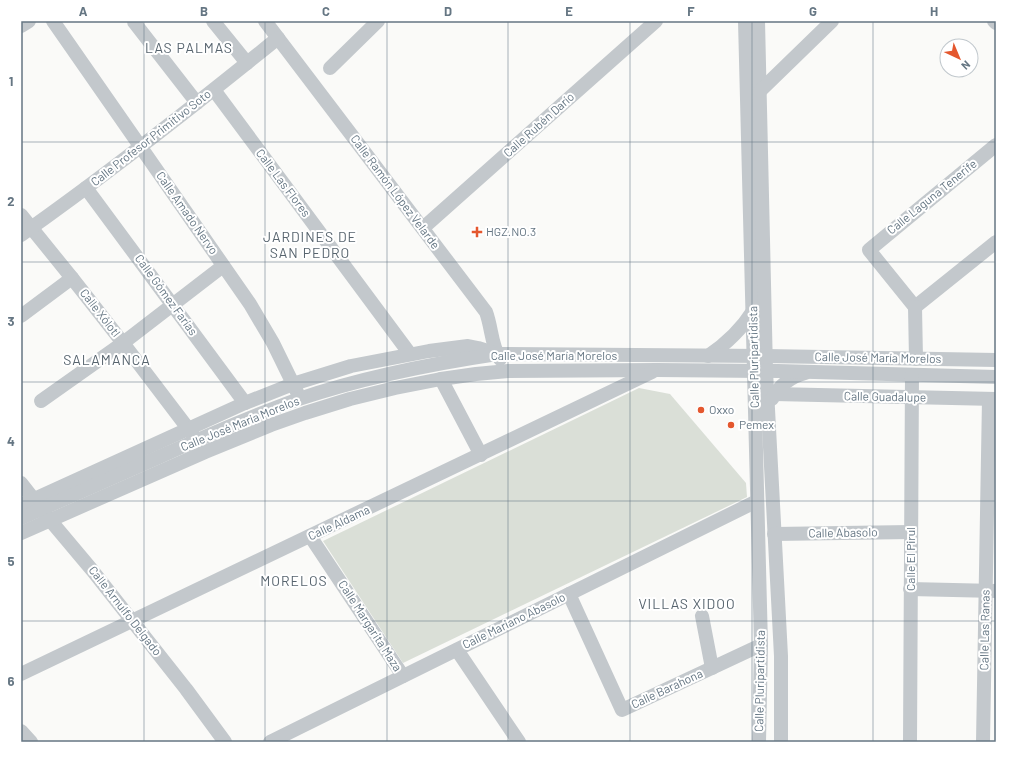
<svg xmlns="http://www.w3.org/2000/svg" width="1017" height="763" font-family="Barlow,sans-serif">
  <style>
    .green { fill: #dadfd7 }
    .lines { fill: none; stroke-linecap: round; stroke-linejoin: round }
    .minor { stroke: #c3c8cc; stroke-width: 14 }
    .grid { fill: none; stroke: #657683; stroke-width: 1; stroke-opacity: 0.55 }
    .poi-dot { fill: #e4572e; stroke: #fff; stroke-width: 1.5 }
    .labels { text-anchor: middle; stroke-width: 4; stroke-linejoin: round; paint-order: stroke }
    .street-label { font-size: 12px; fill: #657683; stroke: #fff }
    .poi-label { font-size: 12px; fill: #657683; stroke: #fff; text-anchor: start }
    .quarter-label { font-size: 14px; letter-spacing: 1px; fill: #57646e; stroke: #fff }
    .neatline { fill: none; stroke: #657683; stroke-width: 1.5 }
    .grid-label { font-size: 13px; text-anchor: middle; font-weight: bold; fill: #657683 }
  </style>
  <rect width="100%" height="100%" fill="#fafaf8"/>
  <path class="green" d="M639,388l31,6 76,89 1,14 -344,166 -80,-122z"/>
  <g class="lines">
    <g class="minor">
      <path d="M53,21l197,283 23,39 24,49"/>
      <path d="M136,21l-2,1 63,81"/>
      <path d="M213,21l34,42"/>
      <path d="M265,21l221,291c6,16 5,33 14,47"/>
      <path d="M745,21l16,624 -2,97"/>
      <path d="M758,21l8,350 15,285v86"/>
      <path d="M994,21l2,2"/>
      <path d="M21,26l8,-5"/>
      <path d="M330,68l48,-47"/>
      <path d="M214,90l196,264"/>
      <path d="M760,91l72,-70"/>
      <path d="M86,188l159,215"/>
      <path d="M21,215l51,63 51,65 70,92"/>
      <path d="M423,228l233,-207"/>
      <path d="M21,235c88,-62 173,-129 257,-197"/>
      <path d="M915,307l-46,-57 127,-105"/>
      <path d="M915,307l81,-65"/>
      <path d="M915,307l1,52"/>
      <path d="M21,316l51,-38"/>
      <path d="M708,356c18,-12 33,-26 45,-45"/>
      <path d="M441,379l40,76"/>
      <path d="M774,394l222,5"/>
      <path d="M772,399c7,-13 18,-22 33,-26"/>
      <path d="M41,401l82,-58 100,-77"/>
      <path d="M21,483l29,37 42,50 94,119 39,53"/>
      <path d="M21,505l224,-102 48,-19 58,-18 78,-15 39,-5 10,2 16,5"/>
      <path d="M21,518c46,-20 92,-41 138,-61 47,-21 93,-41 140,-58 65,-22 131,-35 198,-45l269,2 230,4"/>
      <path d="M21,533l184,-81 66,-27 34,-12 45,-14 45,-11 46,-9 35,-5 32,-3 149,-1 121,1 218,6"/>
      <path d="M774,534l137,-2"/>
      <path d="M310,536l93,140"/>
      <path d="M910,589l86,2"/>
      <path d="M569,594l53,116 139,-65"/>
      <path d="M702,616l10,52"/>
      <path d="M457,650l62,92"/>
      <path d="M21,674l631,-302"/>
      <path d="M21,731l10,11"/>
      <path d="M270,742l487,-241"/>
      <path d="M910,742l2,-367"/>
      <path d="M983,742l6,-343"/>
    </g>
  </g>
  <path class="grid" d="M144,21v721M265,21v721M387,21v721M508,21v721M630,21v721M752,21v721M873,21v721M21,142h975M21,262h975M21,382h975M21,501h975M21,621h975"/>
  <g class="poi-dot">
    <path d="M475 226h4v4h4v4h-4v4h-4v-4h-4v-4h4z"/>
    <circle cx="701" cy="410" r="4"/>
    <circle cx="731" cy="425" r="4"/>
  </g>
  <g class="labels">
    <g class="street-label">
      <text transform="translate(539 125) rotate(-42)" y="4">Calle Rubén Darío</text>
      <text transform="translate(151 138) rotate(-38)" y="4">Calle Profesor Primitivo Soto</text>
      <text transform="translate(283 183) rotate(53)" y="4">Calle Las Flores</text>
      <text transform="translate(395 192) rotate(53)" y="4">Calle Ramón López Velarde</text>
      <text transform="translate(932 197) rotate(-39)" y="4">Calle Laguna Tenerife</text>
      <text transform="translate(187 213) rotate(55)" y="4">Calle Amado Nervo</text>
      <text transform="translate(166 295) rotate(54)" y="4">Calle Gómez Farías</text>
      <text transform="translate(100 313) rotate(52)" y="4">Calle Xólotl</text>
      <text x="554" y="360">Calle José María Morelos</text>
      <text transform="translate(754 357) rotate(-91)" y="4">Calle Pluripartidista</text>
      <text transform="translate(878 358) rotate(1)" y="4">Calle José María Morelos</text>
      <text transform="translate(885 397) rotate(1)" y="4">Calle Guadalupe</text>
      <text transform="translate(240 424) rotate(-22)" y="4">Calle José María Morelos</text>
      <text transform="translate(339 523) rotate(-25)" y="4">Calle Aldama</text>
      <text transform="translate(843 533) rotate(-1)" y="4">Calle Abasolo</text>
      <text transform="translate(911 559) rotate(-90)" y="4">Calle El Pirul</text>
      <text transform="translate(125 611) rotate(52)" y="4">Calle Arnulfo Delgado</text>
      <text transform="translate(514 621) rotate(-26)" y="4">Calle Mariano Abasolo</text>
      <text transform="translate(370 626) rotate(57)" y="4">Calle Margarita Maza</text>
      <text transform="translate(985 630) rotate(-89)" y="4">Calle Las Ranas</text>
      <text transform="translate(760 681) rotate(-89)" y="4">Calle Pluripartidista</text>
      <text transform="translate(667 689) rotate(-25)" y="4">Calle Barahona</text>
    </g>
    <g class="poi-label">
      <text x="486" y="236">HGZ.NO.3</text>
      <text x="709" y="414">Oxxo</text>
      <text x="739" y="429">Pemex</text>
    </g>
    <g class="quarter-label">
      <text x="189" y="53">LAS PALMAS</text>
      <text x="310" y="242">JARDINES DE<tspan x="310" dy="16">SAN PEDRO</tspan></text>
      <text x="107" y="365">SALAMANCA</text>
      <text x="294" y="586">MORELOS</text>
      <text x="687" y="609">VILLAS XIDOO</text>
    </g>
  </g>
  <rect width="1017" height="763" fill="none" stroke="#ffffff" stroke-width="44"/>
  <g transform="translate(959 58) rotate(136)"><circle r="19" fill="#ffffff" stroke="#c1c8cd"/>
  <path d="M0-3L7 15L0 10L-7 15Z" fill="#e4572e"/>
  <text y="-6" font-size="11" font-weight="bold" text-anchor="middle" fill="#657683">N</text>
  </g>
  <rect x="22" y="22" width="973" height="719" class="neatline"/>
  <g class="grid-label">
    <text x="83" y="16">A</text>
    <text x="204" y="16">B</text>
    <text x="326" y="16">C</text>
    <text x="448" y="16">D</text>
    <text x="569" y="16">E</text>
    <text x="691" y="16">F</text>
    <text x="813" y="16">G</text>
    <text x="934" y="16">H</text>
    <text x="11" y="86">1</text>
    <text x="11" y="206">2</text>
    <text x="11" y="326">3</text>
    <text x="11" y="446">4</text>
    <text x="11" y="566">5</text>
    <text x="11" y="686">6</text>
  </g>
</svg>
